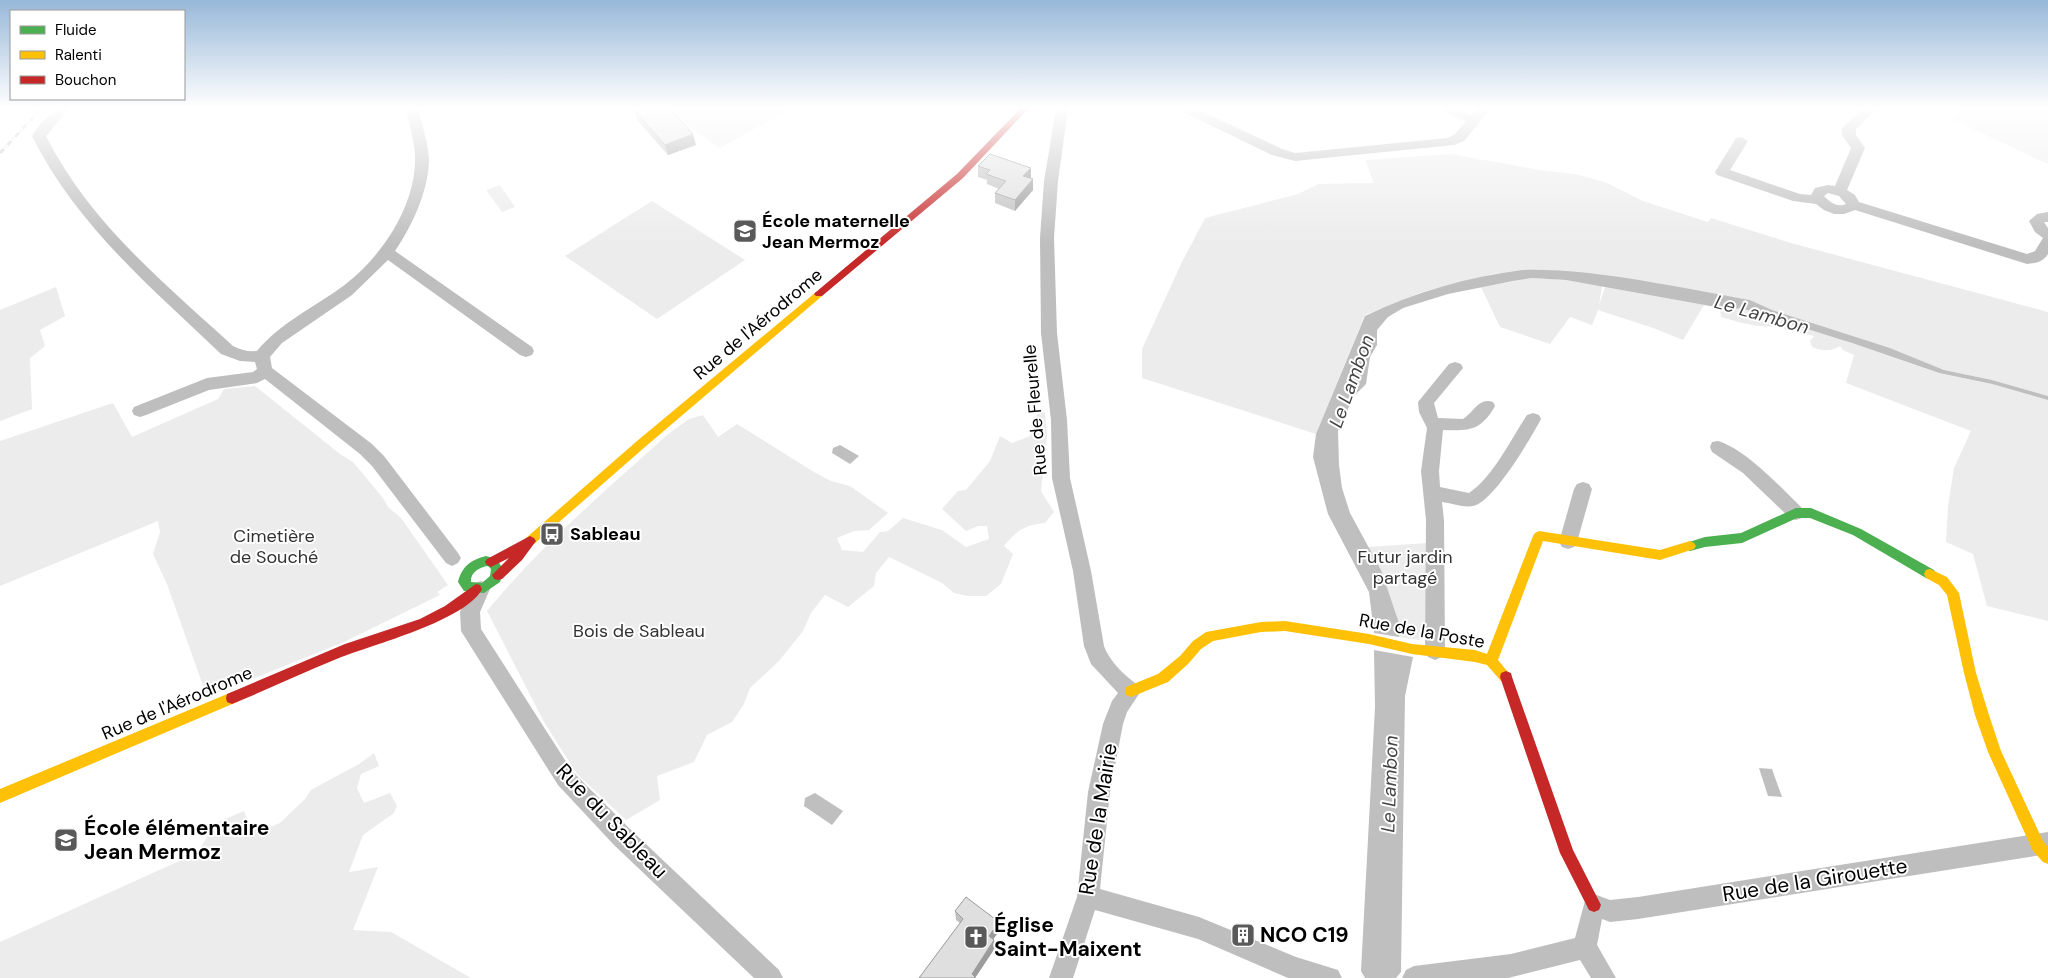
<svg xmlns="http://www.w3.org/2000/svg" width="2048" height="978" font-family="'DM Sans',sans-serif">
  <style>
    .green { fill: #ececec }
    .water { fill: #bfbfbf }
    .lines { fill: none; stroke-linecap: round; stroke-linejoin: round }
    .street { fill: #bebebe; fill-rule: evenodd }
    .fast { fill: #4caf50; fill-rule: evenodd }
    .slow { fill: #ffc107; fill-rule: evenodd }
    .jam { fill: #c62828; fill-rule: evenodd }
    .rail { stroke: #bebebe; stroke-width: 3; stroke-dasharray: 6 2 1 2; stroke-linecap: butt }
    .wall { fill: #c0c0c0 }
    .shaded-wall { fill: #9c9c9c }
    .building { fill: #dfdfdf; stroke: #9c9c9c }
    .labels { text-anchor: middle; stroke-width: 4; stroke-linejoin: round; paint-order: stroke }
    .poi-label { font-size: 18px; font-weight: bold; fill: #000; stroke: #fff; text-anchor: start }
    .street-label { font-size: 18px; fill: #000; stroke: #fff }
    .park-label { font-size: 18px; fill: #333; stroke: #fff }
    .water-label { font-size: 19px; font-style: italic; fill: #444; stroke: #fff }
    .near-street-label { font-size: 21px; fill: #000; stroke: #fff }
    .near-poi-label { font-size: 21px; font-weight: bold; fill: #000; stroke: #fff; text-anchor: start }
  </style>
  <rect width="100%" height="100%" fill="#fff"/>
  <g class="green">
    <path d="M664,109h126l-70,39z"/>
    <path d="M1960,109h88v55l-96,-45z"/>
    <path d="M1451,154l89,16 35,4 30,8 38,19 65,21 3,-4 80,25 257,69v84l-56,-16 -48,-10 -54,-22 -118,-38 -22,-10 -156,-26 -50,-4h-22l-29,4 -71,18 -57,23 -49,119 -174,-56v-29l40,-87 23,-44 93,-24 20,-10 56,-1 -9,-23z"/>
    <path d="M500,185l15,22 -13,5 -16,-22z"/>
    <path d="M652,201l93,59 -88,59 -92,-63z"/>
    <path d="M1532,278l34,2 36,6 -3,19 6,-18 99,18 -21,35 -27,-11 -58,-19 -6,15 -22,-8 -20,27 -50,-17 -19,-40z"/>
    <path d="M56,287l9,29 -25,14 5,16 -15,12 2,51 -32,12v-111z"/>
    <path d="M1724,307l20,2 50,14 144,50 54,11 56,16v221l-61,-15 -14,-52 -27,-12 2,-36 6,-38 17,-37 -125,-48 8,-28 -11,-5 -3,-4c-10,6 -17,5 -28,1l-2,-6 4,-5 -27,-6 -10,-5c-12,5 -43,-4 -56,-8l-1,-7z"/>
    <path d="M255,386l85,68 13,8 30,36 5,9 13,11 47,67 -11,7 3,3 -96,47 -137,55 -40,-113 -14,-30 7,-22 -2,-11 -158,65v-145l113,-38 19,34 86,-38 6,-10z"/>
    <path d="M1038,411l7,1 2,24 -6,55 13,21 -9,11c-20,2 -28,7 -41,23l9,8 -12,30 -15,12h-18l-14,-3 -12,-10 -53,-26 -13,16 -2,13 -26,21 -23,-12 -14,18 -8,18 -24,30 -29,27 -6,16 -12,18 -25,13 -13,27 -37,14 3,24 -34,20 -49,-46 -33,-52 -57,-111c53,-65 118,-120 180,-176l22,-16 14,-4 15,22 19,-13 77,48 17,9 19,5 38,27 -19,17 -15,1 -17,7 5,12 21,2 17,-20 8,-1 15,-13 39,12 24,17 23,-8 -2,-13h-9l-12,5 -24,-22 16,-18 8,-1 24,-29 10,-25 12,7 18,-7z"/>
    <path d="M1428,543l-2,88 -7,9 -20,-3 -31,-90z"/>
    <path d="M374,753l5,13 -18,8 -4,14 7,15 26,-10 7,13 -3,7 -31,22 -14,37 29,-5 -25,63 38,2 80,46h-471v-36l197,-89 19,-30 28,-12 5,13 9,8 22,-9 25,-24 6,-9 48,-26z"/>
  </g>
  <g class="water">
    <path d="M1522,270c73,-2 156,18 228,30l22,10 118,38 54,22 48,10 56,16v4l-56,-16 -53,-11 -87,-30 -108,-34 -34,-3 -144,-26 -34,-2 -19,3 -65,13 -45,14 -15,9 -11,13v15l-7,12 -4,27 -12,12 -16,35 1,34 3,23 8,25 31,57 19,56 -1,11 -25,-4 -5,-41 -41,-78 -15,-57 3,-23 49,-118c49,-24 103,-39 157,-46z"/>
    <path d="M840,445l19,11 -9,8 -18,-11 1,-5z"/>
    <path d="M1374,650l39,7 -8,39 -4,276 -5,6h-31l-4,-7 14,-264z"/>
    <path d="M1759,768l13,1 10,28 -14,-1z"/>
    <path d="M815,793l28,18 -11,14 -28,-19 1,-8z"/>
  </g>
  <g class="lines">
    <g class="street">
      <path d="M56,109h13l-23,27c43,86 117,146 187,210 8,4 15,6 24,5 22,-27 54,-42 82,-62 39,-27 75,-79 76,-127 1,-17 -6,-37 -9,-53h12c4,14 11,38 11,52 -1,31 -17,65 -34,90l137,96 2,4 -2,4 -6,2 -6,-2 -132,-95 -36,35 -70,48 -12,14 2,11 100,76 12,12 74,97 3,5 -3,5 -6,3 -6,-3 -74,-97 -12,-12 -95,-75 -8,4 -48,7 -63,25 -6,2 -6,-2 -2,-4 2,-4 73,-29 46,-6 4,-3 -2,-7 -15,-1 -19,-7c-71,-68 -144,-128 -189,-218l9,-13z"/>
      <path d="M1056,109h12l-10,72 -4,57 3,95 10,87 3,58 21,93 13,75c4,12 16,25 26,33 5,4 8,6 11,12l-14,21 -4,12 -13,68 -10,97 99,28 97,40 42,13 4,8h-54l-90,-39 -103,-29 -22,68h-24l28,-81 11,-105 15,-68 9,-23 6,-8 -27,-29 -7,-18 -11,-75 -21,-93 -1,-58 -10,-87 -1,-95 4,-57z"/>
      <path d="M1182,109h15l85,40 13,4 152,-15 7,-3 12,-14 -22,-9 -1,-3h16l13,6 5,-6h13l-26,32 -10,4 -159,16 -23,-6 -89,-43z"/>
      <path d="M1863,109h13l-20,20v6l9,13 -18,42 8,5 4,7 168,52 8,-3 8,-13 -8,-6 -6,-11 8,-7 11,-2v10h-4l4,6v26c-5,8 -12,9 -21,10l-172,-54 -11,4h-10l-10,-4 -8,-6 -23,-3 -76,-26 -2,-3 21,-34 5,-1 7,4 -18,29 70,24 11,1 4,-7 13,-3 7,1 16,-38 -9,-13v-7zM1828,193l11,3 7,8c-9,4 -16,-2 -22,-8z"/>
      <path d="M1455,362l6,2 2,4 -29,35 4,15 25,1c11,-7 16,-22 30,-17l2,4c-14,25 -26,25 -52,24l-4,41 1,16 29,6c24,-16 42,-54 58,-78l6,-2 6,2 2,4c-10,19 -48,84 -68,87 -9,2 -22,-3 -31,-4l2,18 1,131 -3,6 -7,3 -7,-3 -3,-6 1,-131 -5,-49 6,-43 -8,-16 -1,-10 31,-38z"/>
      <path d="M1718,441c29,9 62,46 84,67l3,5 -3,5 -6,2 -6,-2 -47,-45 -31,-21 -2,-5 2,-5z"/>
      <path d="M1583,482l6,2 3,5 -15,53 -3,5 -6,2 -6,-2 -3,-5 15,-53 3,-5z"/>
      <path d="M481,581l7,2 2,6 -10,23 1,17 91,142 58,58 149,141 4,8h-29l-140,-133 -56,-60 -97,-154 -1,-19 14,-29z"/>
      <path d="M2048,832v22l-410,65 -28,3 -8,-3 -5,26 19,33h-25l-11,-18 -72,18h-106l4,-8 8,-4 97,-12 64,-16 11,-41 8,-3 16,6 28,-3z"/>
    </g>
    <g class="fast">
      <path d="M1796,508h15l50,21 73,41 2,4 -2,4 -4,1 -4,-1 -73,-43 -43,-17h-13l-55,25 -37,4 -15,4 -4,-2 -2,-3 2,-3 19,-6 36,-4z"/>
      <path d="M486,556c14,3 20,12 14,26l-16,11 -20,-2 -6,-9c4,-16 13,-22 28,-26zM488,566l3,3 -1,7 -8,7 -11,-1c-1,-9 8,-15 17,-16z"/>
    </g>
    <g class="slow">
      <path d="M819,291l5,3 -2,2 -177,151 -111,97h-8l-2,-3 2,-3 111,-97 179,-149z"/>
      <path d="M1539,531l121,19 30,-9 4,2 2,3 -2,3 -34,11 -117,-19 -45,119 14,17 -1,4 -5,2 -5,-2 -14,-16 -12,-3 -63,-8 -43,-10 -84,-13 -24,1 -48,9 -12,8 -13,15 -20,18 -37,15 -5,-2 -1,-4 1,-4 32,-13 22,-18 13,-15 13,-9 55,-10 24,-1 84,13 43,10 63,6 12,4 46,-118 2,-3z"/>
      <path d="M1930,569l17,8 12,16 17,80 13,42 12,36 42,90 5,6v17l-5,-2 -10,-11 -45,-99 -13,-37 -11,-42 -17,-78 -8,-10 -13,-7 -2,-4 2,-4z"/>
      <path d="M232,692l5,2 1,4 -1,4 -237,101v-14z"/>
    </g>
    <g class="jam">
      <path d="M1020,109h8l-65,69 -141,118h-6l-2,-2 2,-2 141,-118z"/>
      <path d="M530,536l4,2 2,3 -14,19 -20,19 -4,1 -4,-1 -2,-4 17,-17 -18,9 -4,-2 -2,-3 2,-3z"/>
      <path d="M476,584l4,1 2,4c-15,31 -110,56 -143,69 -35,14 -68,30 -102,44l-5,2 -5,-2 -1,-4 1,-4 118,-50 75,-25 25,-13z"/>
      <path d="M1506,671l5,2 1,4 61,173 28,55 -2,5 -5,2 -5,-2 -29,-57 -60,-176 1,-4z"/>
    </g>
    <path class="rail" d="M0,153l41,-44"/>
  </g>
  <g class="wall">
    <path d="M634,110l62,35 -28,10 -31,-35z"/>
    <path d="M978,166l53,12 2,1v11l-18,21 -20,-8v-10l4,-4 -12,-5v-4l-9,-3z"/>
    <path d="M955,911l44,20 -6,8 1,1 1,8 -20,30h-56l41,-55 -4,-3z"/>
  </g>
  <g class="shaded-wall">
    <path d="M693,134l3,11 -28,10 -3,-10z"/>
    <path d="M1031,168v10l-8,8v-10z"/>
    <path d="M1033,179v11l-18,21v-11z"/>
    <path d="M999,922v9l-9,13 -1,-8z"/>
    <path d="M994,940l1,8 -20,30h-3v-4z"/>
  </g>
  <g class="building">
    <path d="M637,109h33l23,25 -28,11 -31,-35z"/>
    <path d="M990,154l41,14 -8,8 10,3 -18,21 -20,-7 11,-12 -20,-7 4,-4 -12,-4z"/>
    <path d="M966,897l33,25 -10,14 5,4 -22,34 3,3 -1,1h-55l44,-59 -8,-8z"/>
  </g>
  <linearGradient id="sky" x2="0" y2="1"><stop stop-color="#97b8d8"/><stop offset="0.44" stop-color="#fff"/><stop offset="1" stop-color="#fff" stop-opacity="0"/></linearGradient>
  <rect width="2048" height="245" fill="url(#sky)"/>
  <defs>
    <g id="school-square" transform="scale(1.25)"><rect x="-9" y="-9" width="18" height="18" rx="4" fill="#595959" stroke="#fff"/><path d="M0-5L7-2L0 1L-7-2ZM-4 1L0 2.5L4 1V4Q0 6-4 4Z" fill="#fff"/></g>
    <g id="bus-square" transform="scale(1.25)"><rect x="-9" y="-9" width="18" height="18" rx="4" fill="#595959" stroke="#fff"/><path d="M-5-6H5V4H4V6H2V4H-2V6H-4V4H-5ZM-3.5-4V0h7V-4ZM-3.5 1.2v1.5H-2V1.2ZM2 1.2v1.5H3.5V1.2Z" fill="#fff"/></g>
    <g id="building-square" transform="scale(1.25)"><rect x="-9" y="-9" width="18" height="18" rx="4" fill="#595959" stroke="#fff"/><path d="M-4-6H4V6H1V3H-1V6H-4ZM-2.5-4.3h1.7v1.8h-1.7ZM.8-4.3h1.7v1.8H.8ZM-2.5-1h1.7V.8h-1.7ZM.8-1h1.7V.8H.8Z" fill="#fff"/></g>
    <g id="church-square" transform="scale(1.25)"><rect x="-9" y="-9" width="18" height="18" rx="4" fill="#595959" stroke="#fff"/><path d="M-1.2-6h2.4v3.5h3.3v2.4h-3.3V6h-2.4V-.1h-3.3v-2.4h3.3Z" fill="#fff"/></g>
  </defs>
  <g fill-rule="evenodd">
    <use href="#school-square" x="745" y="231"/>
    <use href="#bus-square" x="552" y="534"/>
    <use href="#school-square" x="66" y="840"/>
    <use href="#building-square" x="1243" y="935"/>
    <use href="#church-square" x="976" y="937"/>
  </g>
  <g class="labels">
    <g class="poi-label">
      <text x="762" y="227">École maternelle<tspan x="762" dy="21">Jean Mermoz</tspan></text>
      <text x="570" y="540">Sableau</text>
    </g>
    <g class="street-label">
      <text transform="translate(758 324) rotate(-40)" y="6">Rue de l'Aérodrome</text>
      <text transform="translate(1035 410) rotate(-95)" y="6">Rue de Fleurelle</text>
      <text transform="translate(1422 631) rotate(10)" y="6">Rue de la Poste</text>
      <text transform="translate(177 703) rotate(-23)" y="6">Rue de l'Aérodrome</text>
    </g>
    <g class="park-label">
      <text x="274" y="542">Cimetière<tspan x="274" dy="21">de Souché</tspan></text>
      <text x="1405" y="563">Futur jardin<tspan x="1405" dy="21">partagé</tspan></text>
      <text x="639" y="637">Bois de Sableau</text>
    </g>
    <g class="water-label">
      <text transform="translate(1762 314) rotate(16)" y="7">Le Lambon</text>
      <text transform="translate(1351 381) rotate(-70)" y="7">Le Lambon</text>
      <text transform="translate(1389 784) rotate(-88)" y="7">Le Lambon</text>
    </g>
    <g class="near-street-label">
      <text transform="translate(1098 819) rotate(-81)" y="7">Rue de la Mairie</text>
      <text transform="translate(612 821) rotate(46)" y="7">Rue du Sableau</text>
      <text transform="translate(1815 880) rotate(-9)" y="7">Rue de la Girouette</text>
    </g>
    <g class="near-poi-label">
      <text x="84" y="835">École élémentaire<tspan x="84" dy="24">Jean Mermoz</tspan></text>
      <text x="994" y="932">Église<tspan x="994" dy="24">Saint-Maixent</tspan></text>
      <text x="1260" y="942">NCO C19</text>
    </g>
  </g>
  <rect x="10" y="10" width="175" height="90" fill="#ffffff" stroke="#999999"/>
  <rect x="20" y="26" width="25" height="8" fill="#4caf50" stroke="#999999"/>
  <text x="55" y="35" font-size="15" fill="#000000">Fluide</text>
  <rect x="20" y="51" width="25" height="8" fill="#ffc107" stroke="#999999"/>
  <text x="55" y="60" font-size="15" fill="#000000">Ralenti</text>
  <rect x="20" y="76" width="25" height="8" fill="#c62828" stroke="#999999"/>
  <text x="55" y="85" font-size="15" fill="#000000">Bouchon</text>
</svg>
